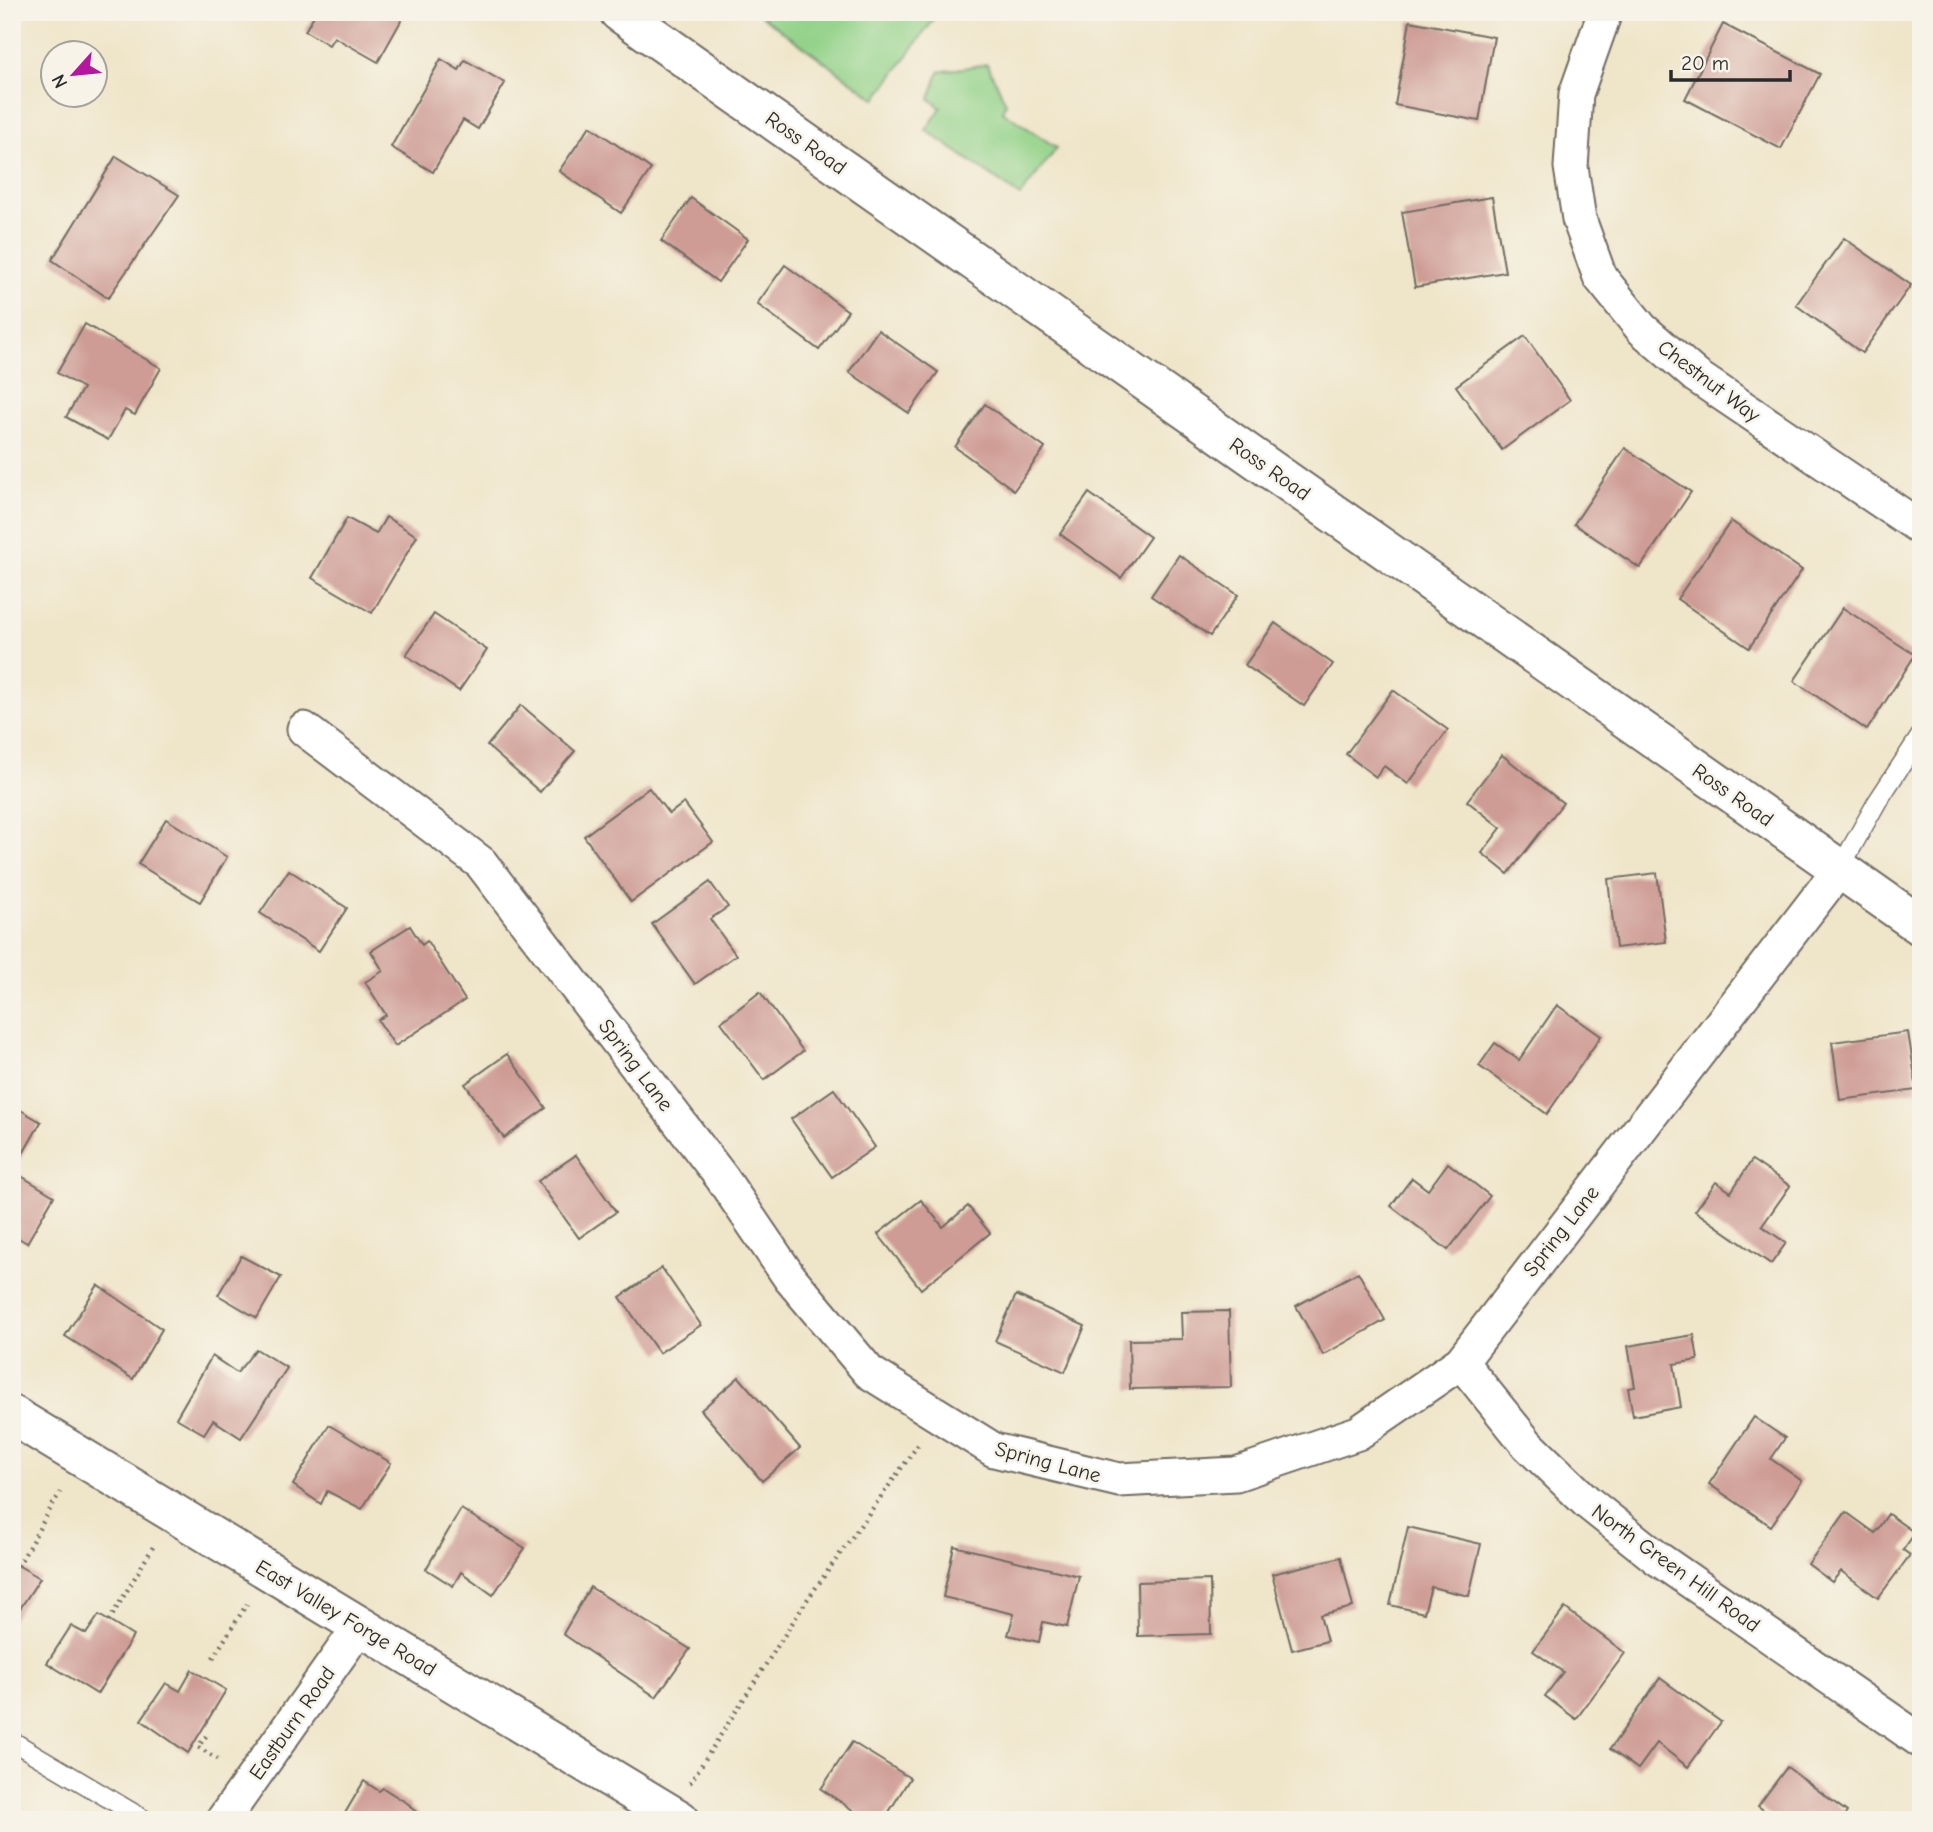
<svg xmlns="http://www.w3.org/2000/svg" width="1933" height="1832" font-family="'Comic Neue',sans-serif">
  <style>
    .green { fill: #92d288; stroke: #5e7e5a; stroke-width: 2 }
    .building { fill: #ce9c94 }
    .lines { fill: none; stroke-linecap: round; stroke-linejoin: round }
    .lane-casing { stroke: #706c62; stroke-width: 21 }
    .street-casing { stroke: #706c62; stroke-width: 37 }
    .secondary-casing { stroke: #706c62; stroke-width: 42 }
    .path { stroke: #706c62; stroke-width: 4.5; stroke-dasharray: 2 5; stroke-linecap: butt }
    .lane { stroke: #fff; stroke-width: 18 }
    .street { stroke: #fff; stroke-width: 33 }
    .secondary { stroke: #fff; stroke-width: 38 }
    .labels { text-anchor: middle; stroke-width: 5; stroke-linejoin: round; paint-order: stroke }
    .street-label { font-size: 21px; fill: #2b2b2b; stroke: #f7f3e8 }
  </style>
  <rect width="100%" height="100%" fill="#f7f3e8"/>
  <filter id="ink" filterUnits="userSpaceOnUse"><feTurbulence type="fractalNoise" baseFrequency=".0143" numOctaves="2"/><feDisplacementMap in="SourceGraphic" scale="14" xChannelSelector="R" yChannelSelector="G"/><feConvolveMatrix kernelMatrix="1 2 1 2 8 2 1 2 1" color-interpolation-filters="sRGB"/></filter>
  <filter id="wash" filterUnits="userSpaceOnUse"><feTurbulence type="fractalNoise" baseFrequency=".00686" numOctaves="4" result="noise"/><feDisplacementMap in="SourceGraphic" scale="28" xChannelSelector="R" yChannelSelector="G"/><feGaussianBlur stdDeviation="1.57" result="paint"/><feColorMatrix in="noise" values="0 0 0 0 0 0 0 0 0 0 0 0 0 0 0 0 0 1.4 0 .05"/><feComposite in="paint" operator="in"/></filter>
  <g filter="url(#wash)">
    <rect width="100%" height="100%" fill="#efe5c9"/>
    <g class="green">
      <path d="M756,12h183l-63,87z"/>
      <path d="M987,64l19,39 -4,8 55,37 -37,48 -94,-66 15,-22 -11,-9 9,-27z"/>
    </g>
    <g id="blocks">
      <g class="building">
        <path d="M316,12h90l-28,50 -44,-25 -5,8 -24,-14z"/>
        <path d="M1410,21l84,16 -15,84 -84,-16z"/>
        <path d="M1723,24l97,50 -39,75 -96,-50z"/>
        <path d="M441,59l18,11 6,-10 40,23 -27,46 -15,-9 -30,52 -42,-25z"/>
        <path d="M590,126l61,43 -30,44 -62,-42z"/>
        <path d="M116,156l63,39 -71,103 -56,-38z"/>
        <path d="M1492,197l13,75 -90,15 -13,-75z"/>
        <path d="M691,198l57,41 -30,43 -57,-41z"/>
        <path d="M1844,238l67,47 -49,68 -66,-48z"/>
        <path d="M785,265l63,46 -29,39 -62,-46z"/>
        <path d="M85,324l76,44 -26,47 -10,-5 -17,30 -42,-23 17,-29 -26,-15z"/>
        <path d="M878,330l60,42 -29,41 -60,-41z"/>
        <path d="M1525,336l45,64 -68,50 -46,-64z"/>
        <path d="M985,404l60,44 -31,42 -59,-43z"/>
        <path d="M1625,448l66,44 -51,76 -66,-44z"/>
        <path d="M1089,493l61,44 -29,41 -61,-44z"/>
        <path d="M386,517l31,19 -45,77 -60,-35 35,-60 29,16z"/>
        <path d="M1731,521l71,49 -53,78 -72,-49z"/>
        <path d="M1179,555l59,40 -28,41 -59,-40z"/>
        <path d="M1843,608l72,47 -48,75 -73,-49z"/>
        <path d="M434,614l53,36 -28,41 -53,-36z"/>
        <path d="M1275,623l58,41 -29,42 -59,-41z"/>
        <path d="M1393,690l55,40 -40,54 -24,-18 -8,11 -30,-23z"/>
        <path d="M521,705l54,46 -35,41 -53,-46z"/>
        <path d="M1502,755l61,48 -55,71 -26,-21 19,-25 -34,-27z"/>
        <path d="M649,788l20,26 15,-11 29,39 -82,60 -47,-66z"/>
        <path d="M166,819l61,38 -27,45 -62,-38z"/>
        <path d="M289,870l58,38 -28,43 -59,-38z"/>
        <path d="M1657,873l9,69 -50,6 -8,-69z"/>
        <path d="M710,882l18,25 -18,12 26,36 -41,29 -43,-60z"/>
        <path d="M410,926l12,19 5,-4 38,59 -70,46 -17,-26 8,-5 -21,-33 18,-11 -12,-20z"/>
        <path d="M760,992l43,59 -39,29 -43,-58z"/>
        <path d="M1557,1005l44,31 -54,78 -68,-48 16,-23 24,17z"/>
        <path d="M1908,1032l9,58 -77,10 -8,-58z"/>
        <path d="M507,1054l39,54 -42,30 -39,-54z"/>
        <path d="M834,1089l41,58 -43,30 -41,-58z"/>
        <path d="M12,1105l29,17 -28,49 41,25 -27,47 -12,-7 -3,4z"/>
        <path d="M576,1155l40,57 -37,26 -41,-57z"/>
        <path d="M1752,1160l38,26 -28,40 24,17 -15,21 -76,-53 21,-29 15,10z"/>
        <path d="M1448,1163l42,33 -42,54 -57,-44 21,-28 16,12z"/>
        <path d="M921,1200l22,27 25,-21 22,27 -69,56 -43,-55z"/>
        <path d="M241,1256l40,21 -24,41 -39,-23z"/>
        <path d="M662,1268l39,57 -42,28 -39,-56z"/>
        <path d="M1358,1272l27,48 -62,35 -27,-49z"/>
        <path d="M98,1285l64,44 -29,50 -68,-43z"/>
        <path d="M1016,1295l69,31 -20,46 -70,-31z"/>
        <path d="M1229,1311l2,76 -101,2 -1,-49 53,-1 -1,-27z"/>
        <path d="M1694,1335l4,25 -24,4 7,43 -48,9 -5,-28 7,-1 -7,-41z"/>
        <path d="M256,1349l31,19 -46,70 -28,-18 -9,14 -28,-16 36,-62 25,17z"/>
        <path d="M739,1377l61,71 -38,33 -61,-71z"/>
        <path d="M1754,1417l31,21 -14,21 31,22 -31,45 -62,-42z"/>
        <path d="M329,1425l62,38 -29,46 -35,-18 -6,13 -28,-19z"/>
        <path d="M461,1509l64,39 -32,47 -32,-23 -8,14 -27,-17z"/>
        <path d="M1846,1512l29,21 13,-19 27,19 -12,17 7,5 -32,43 -37,-27 -9,11 -24,-18z"/>
        <path d="M1408,1527l73,17 -12,52 -38,-9 -7,26 -34,-8z"/>
        <path d="M954,1546l125,30 -12,51 -24,-5 -4,20 -31,-7 6,-21 -71,-17z"/>
        <path d="M1341,1557l12,50 -33,8 7,26 -35,9 -20,-76z"/>
        <path d="M12,1562l28,16 -28,43z"/>
        <path d="M1210,1580l1,54 -73,2 -1,-54z"/>
        <path d="M590,1587l100,62 -34,48 -93,-63z"/>
        <path d="M1565,1608l60,45 -49,66 -31,-23 18,-24 -30,-21z"/>
        <path d="M99,1615l34,21 -36,58 -50,-31 24,-37 15,8z"/>
        <path d="M192,1670l34,20 -38,63 -47,-33 25,-37 14,8z"/>
        <path d="M1660,1678l61,44 -33,45 -31,-24 -19,26 -28,-20z"/>
        <path d="M852,1742l58,36 -26,42h-16l-47,-31z"/>
        <path d="M1787,1767l60,45 -6,8h-64l-19,-14z"/>
        <path d="M364,1781l15,10 4,-3 27,17v2l17,13h-86z"/>
      </g>
    </g>
  </g>
  <g filter="url(#ink)">
    <use href="#blocks" fill-opacity="0" stroke="#706c62" stroke-width="2"/>
    <g class="lines">
      <g class="lane-casing">
        <g id="lane">
          <path d="M1839,870l38,-68 44,-67"/>
          <path d="M12,1741l133,79"/>
        </g>
      </g>
      <g class="street-casing">
        <g id="street">
          <path d="M1605,12l-29,82 -5,73 8,52 21,58 42,52 54,47 225,152"/>
          <path d="M304,729l177,134 241,315 68,100 79,94 125,78 125,30 117,-6 122,-41 103,-71 378,-492"/>
          <path d="M1461,1362l66,82 60,58 70,56 264,183"/>
          <path d="M223,1820l137,-194"/>
        </g>
      </g>
      <g class="secondary-casing">
        <g id="secondary">
          <path d="M619,12l1302,914"/>
          <path d="M12,1415l668,405"/>
        </g>
      </g>
      <g class="path">
        <path d="M18,1566l42,-74"/>
        <path d="M109,1621l44,-74"/>
        <path d="M213,1658l34,-54"/>
        <path d="M206,1736l-8,11 23,14"/>
        <path d="M690,1783l117,-183 111,-155"/>
      </g>
      <use href="#lane" class="lane"/>
      <use href="#street" class="street"/>
      <use href="#secondary" class="secondary"/>
    </g>
  </g>
  <g class="labels">
    <g class="street-label">
      <text transform="translate(806 143) rotate(35)" y="7">Ross Road</text>
      <text transform="translate(1709 381) rotate(37)" y="7">Chestnut Way</text>
      <text transform="translate(1270 469) rotate(35)" y="7">Ross Road</text>
      <text transform="translate(1733 795) rotate(35)" y="7">Ross Road</text>
      <text transform="translate(636 1065) rotate(53)" y="7">Spring Lane</text>
      <text transform="translate(1561 1231) rotate(-52)" y="7">Spring Lane</text>
      <text transform="translate(1048 1462) rotate(15)" y="7">Spring Lane</text>
      <text transform="translate(1676 1568) rotate(36)" y="7">North Green Hill Road</text>
      <text transform="translate(346 1618) rotate(31)" y="7">East Valley Forge Road</text>
      <text transform="translate(292 1723) rotate(-55)" y="7">Eastburn Road</text>
    </g>
  </g>
  <rect width="1933" height="1832" fill="none" stroke="#f7f3e8" stroke-width="42"/>
  <g transform="translate(74 74) rotate(243)"><circle r="33" fill="#f7f3e8" stroke="#a5a39c" stroke-width="2"/>
  <path d="M0-5L12 26L0 18L-12 26Z" fill="#b5179e"/>
  <text y="-10" font-size="19" font-weight="bold" text-anchor="middle" fill="#2b2b2b">N</text>
  </g>
  <path d="M1671 70v10h119v-10" fill="none" stroke="#2b2b2b" stroke-width="3.5"/>
  <text x="1681" y="70" font-size="21" fill="#2b2b2b" stroke="#f7f3e8" stroke-width="5" paint-order="stroke">20 m</text>
</svg>
